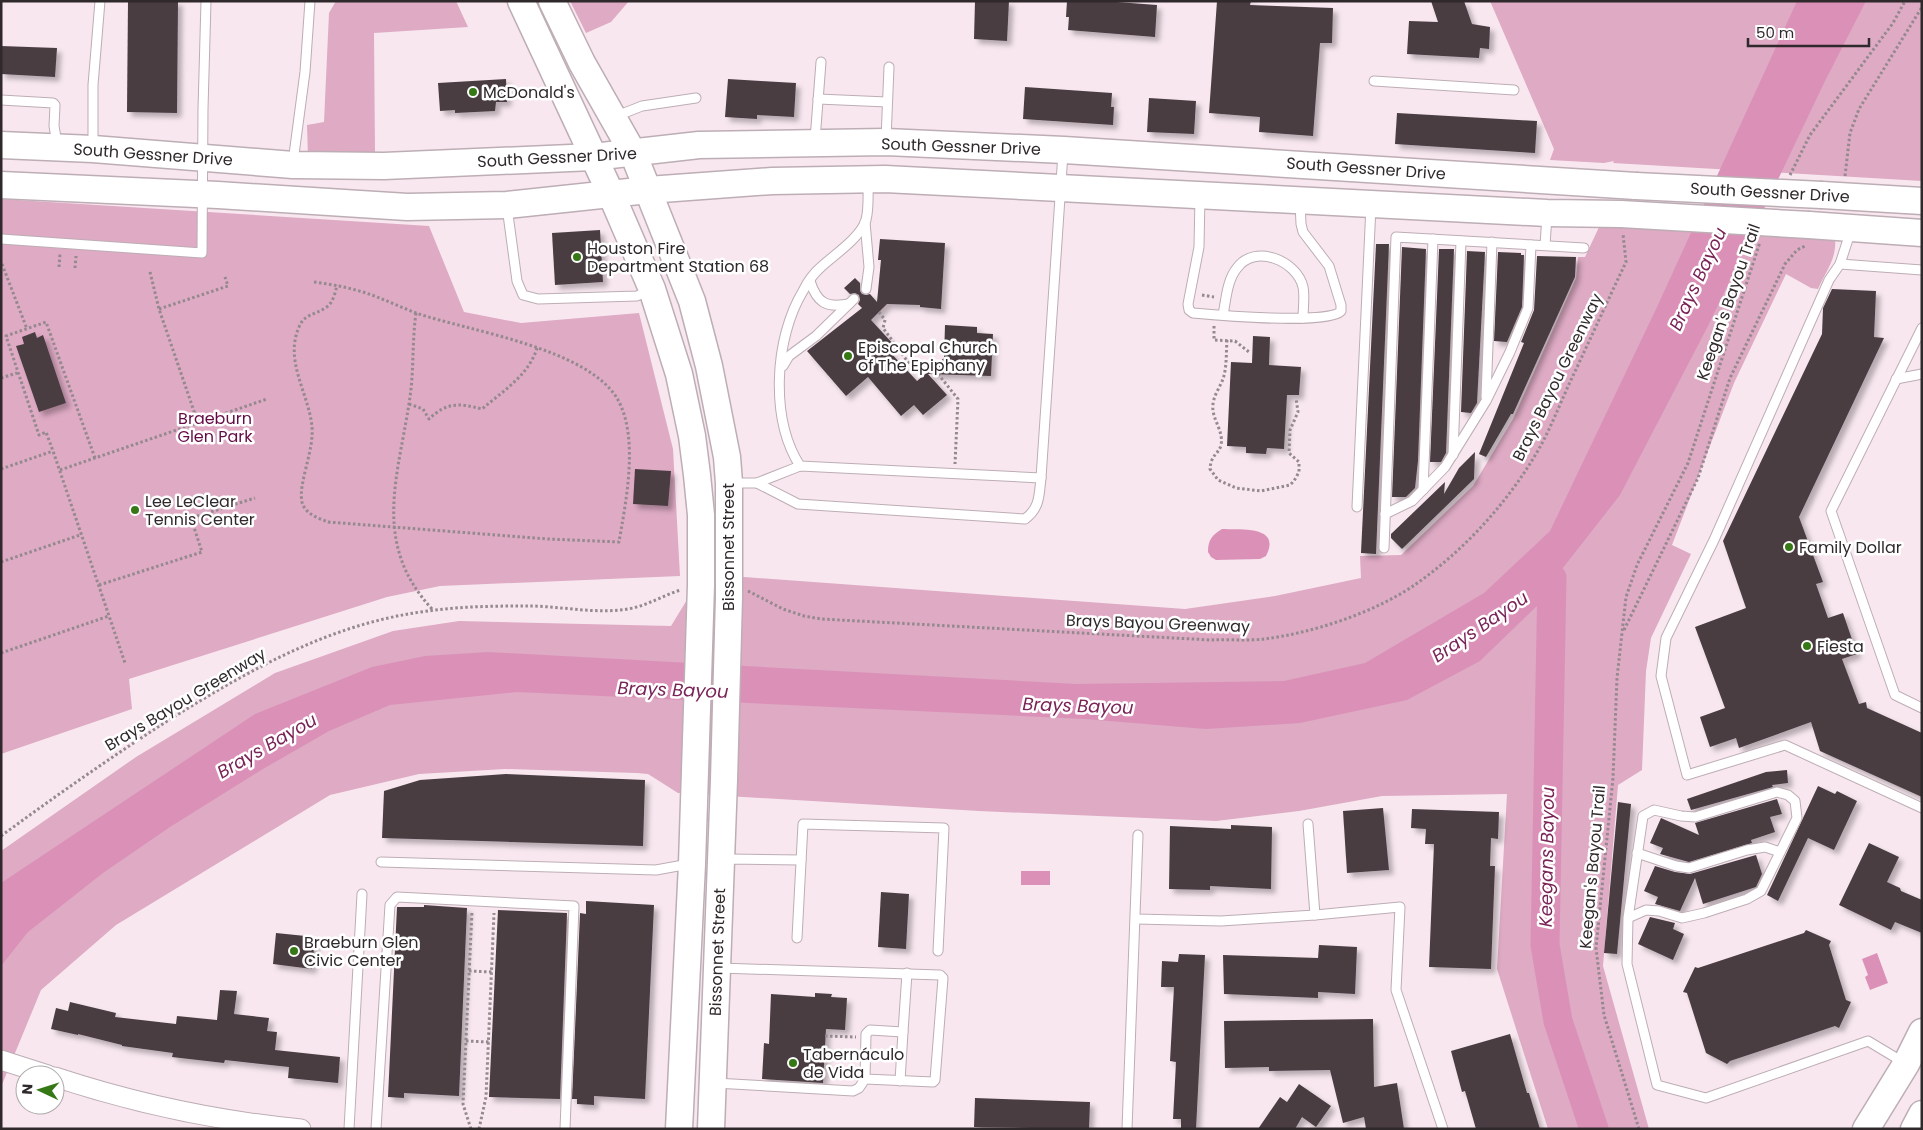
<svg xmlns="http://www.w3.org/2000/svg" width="1923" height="1130" font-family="Poppins,sans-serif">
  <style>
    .green { fill: #deaac4 }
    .forest { fill: #db91b7 }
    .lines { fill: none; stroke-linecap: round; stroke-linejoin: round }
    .river { stroke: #db91b7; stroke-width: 29 }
    .building { fill: #4a3d43; filter: url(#shadow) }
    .service-casing { stroke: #bdadb5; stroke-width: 11 }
    .minor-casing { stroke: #bdadb5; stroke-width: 21 }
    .secondary-casing { stroke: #bdadb5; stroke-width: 29 }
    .path { stroke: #94898e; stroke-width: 3; stroke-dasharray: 2.5 2.5; stroke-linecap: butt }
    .service { stroke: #fff; stroke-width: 9 }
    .minor { stroke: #fff; stroke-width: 19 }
    .secondary { stroke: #fff; stroke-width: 26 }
    .secondary-bridge-casing { stroke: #bdadb5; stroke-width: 29; stroke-linecap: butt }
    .secondary-bridge { stroke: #fff; stroke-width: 26 }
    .poi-dot { fill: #367816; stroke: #fff; stroke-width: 2 }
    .labels { text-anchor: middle; stroke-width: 5; stroke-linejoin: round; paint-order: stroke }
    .poi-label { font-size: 16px; fill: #2f292c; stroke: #fff; text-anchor: start }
    .street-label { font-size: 16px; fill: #2f292c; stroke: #fff }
    .park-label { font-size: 16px; fill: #630b44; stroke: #fff }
    .water-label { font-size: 18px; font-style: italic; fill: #792357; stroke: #fff }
  </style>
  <defs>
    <filter id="shadow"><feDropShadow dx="4.5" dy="4.5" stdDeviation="2.5" flood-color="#0004"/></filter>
  </defs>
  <rect width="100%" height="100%" fill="#f8e7ef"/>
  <g class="green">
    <path d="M336,1h120l12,26 -94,6 1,121 -67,3 -1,-32 17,-3 5,-109z"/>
    <path d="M570,1h59l-18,21 -25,11z"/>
    <path d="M1490,1h432v180l-309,-18 1,-2 -10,2 -54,-3 4,-11z"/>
    <path d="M1,199l428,27 35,86 57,11 118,-10 34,136 7,127 -240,10 -53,11 -258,82 3,30 -131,45z"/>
    <path d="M1600,225l235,15c2,18 -10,33 -17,49l-7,-1 -25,-14 -52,109 -62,162 19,9 -40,84 -5,33 -4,99 -24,15 -15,181 46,163h-101l-51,-160 10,-175 -125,2 -83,15 -83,10 -237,-10 -301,-18 -30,-19 -11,-1 -132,-4 -86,5 -89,21 -214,130 -75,65 -40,97v-236l135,-94 139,-84 118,-42 66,-10 212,5 30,-49h43l441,32 90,-13 86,-18 -1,-22 41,-1 72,-69 40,-67 63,-141 2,-21h7z"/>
  </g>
  <g class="forest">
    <path d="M1797,1h69l-41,80 -116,243 -89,171 -72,92 -9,17 -59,57 -73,39 -107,23 -94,6 -121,-10 -568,-27 -127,13 -61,26 -66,38 -93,58 -67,46 -75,59 -27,34v-83l254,-169 117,-47 53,-11 63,-4 588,32 208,-3 81,-18 119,-70 66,-62 107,-224z"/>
    <path d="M1222,529c18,1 60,-4 44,27l-6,3 -44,1 -5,-3 -3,-5c0,-12 4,-17 14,-23z"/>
    <rect x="1021" y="871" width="29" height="14"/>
    <path d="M1877,953l11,30 -18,7 -5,-13 3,-2 -6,-16z"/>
  </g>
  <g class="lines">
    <path class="river" d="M1552,578l-7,367 13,76 36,108"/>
  </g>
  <g class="building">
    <path d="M128,1h50l-1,112 -50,-1z"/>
    <path d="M975,1h34l-2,40 -33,-2z"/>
    <path d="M1067,1h37l53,4 -2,32 -87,-7 1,-13h-3z"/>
    <path d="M1217,1h34l-1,4 83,3 -1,35h-12l-7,93 -54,-4 1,-15 -51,-4z"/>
    <path d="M1431,1h33l8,23 18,3 -1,22 -9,-1 -1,10 -72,-4 2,-33 29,1z"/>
    <path d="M1,46l56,2 -2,29 -54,-3z"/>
    <path d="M506,79l1,23h-11l-1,9 -40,2v-3l-15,1 -2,-28z"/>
    <path d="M728,79l68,4 -2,34 -37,-2v4l-32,-2z"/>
    <path d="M1025,87l87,6 -1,14h3l-1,18 -90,-6z"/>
    <path d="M1149,98l47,3 -2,33 -47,-2z"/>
    <path d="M1397,113l140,8 -2,32 -140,-9z"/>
    <path d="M600,230l3,52 -48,3 -3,-52z"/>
    <path d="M880,239l65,4 -4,66 -21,-2v-2l-33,-1 -16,16 23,25 -6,5 29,31 27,-23 1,-33 32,2v6l16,1 -2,42 -63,-2 19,21 -24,20 -9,-10 -13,11 -33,-39 -22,19 -39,-45 55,-43 -4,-4 2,-4 -1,-5 -4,-2 -5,1 -6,-6 11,-10 5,5v8l2,3 4,1 4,-1 7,8 4,-42h-3z"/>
    <path d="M1376,244h13l-13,310 -15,-1z"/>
    <path d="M1402,247l24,2 -8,212 -3,27 -9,9h-14z"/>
    <path d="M1439,249h15l-8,204 -5,9h-11z"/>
    <path d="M1467,251l18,1 -8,151 -6,10 -10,-1z"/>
    <path d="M1498,252l23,1v2h3l-2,52 -15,35 -13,-1z"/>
    <path d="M1537,256l39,1 -1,20 -62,137h-2l-25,43 -7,-3 45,-111 -3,-1 13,-32z"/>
    <path d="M1832,289l44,2 -2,46 10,1 -85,179 24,65 -7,2 12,34 15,-5 14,41 -15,5 17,45 7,-2 1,6 55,25v64l-102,-46 -9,-29 -72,26 -3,-10 -26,9 -10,-30 25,-9 -30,-81 51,-19 -23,-67 99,-207 1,-26z"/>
    <path d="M35,332l2,6 6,-3 23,68 -27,9 -23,-66 8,-2 -2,-7z"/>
    <path d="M1253,336l17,1 -1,28 32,2 -2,28h-12l-3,54 -17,-1 -1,6 -20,-1v-6l-19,-1 4,-84 21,1z"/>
    <path d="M1475,452l-1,27 -72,70 -11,-11v-4l54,-52 -1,12 15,-26z"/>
    <path d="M635,469l36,2 -3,35 -35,-2z"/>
    <path d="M1787,770l1,13 -16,2 1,2 -82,23 -4,-11 79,-27z"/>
    <path d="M506,774l139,6 -2,66 -261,-8 2,-47 36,-11z"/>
    <path d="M1818,786l17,8 2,-3 20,10 -23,49 -26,-12 -30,63 -11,-6z"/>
    <path d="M1777,799l5,15 -12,3 5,15 -24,8 1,3 -63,19 -29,-8 3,-6 -13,-5 11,-25 38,17 -4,-12z"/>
    <path d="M1618,802l13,2 -14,150 -13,-1z"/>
    <path d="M1383,808l6,62 -42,3 -4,-62z"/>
    <path d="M1412,809l87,3 -1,27 -7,-1 -1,28h5l-4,103 -62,-2 5,-123h-9l1,-15 -15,-1z"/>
    <path d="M1231,825l41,2 -1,62 -61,-3v4l-41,-1 1,-63 61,3z"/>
    <path d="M1869,843l30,14 -12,25 13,6 1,3 21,9v33l-27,-11 -4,8 -52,-25z"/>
    <path d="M1756,855l6,19 -6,13 -53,17 -8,-26 -15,33 -25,-7 3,-7 -14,-6 11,-25 20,6 15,2z"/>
    <path d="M881,892l28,2 -3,55 -28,-2z"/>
    <path d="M586,901l68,4 -9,194 -51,-3v9l-17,-1v-5h-5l8,-186 6,1z"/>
    <path d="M424,905l43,3 -8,188 -55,-3v5l-16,-1 9,-190h27z"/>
    <path d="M498,910l69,3 -7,186 -71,-2z"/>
    <path d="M1650,917l25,6 -2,6 11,5 -11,26 -35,-16z"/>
    <path d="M1806,930l25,11 -2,4 17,55 5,2 -12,26 -4,-2 -105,35 -3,3 -21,-11 -19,-60 -4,-1 12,-25 3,1 106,-35z"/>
    <path d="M276,933l39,4 -3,32 -39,-5z"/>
    <path d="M1319,945l38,2 -2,47 -37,-2v6l-94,-4 -1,-39 95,3z"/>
    <path d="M1179,954l26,1 -9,174h-15v-10h-8l3,-57 -6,-1 4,-74h-13l1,-26 16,1z"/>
    <path d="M220,990l17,1 -3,23 35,4 -2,13 10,1 -2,18 65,7 -2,26 -50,-5 1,-11 -64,-7 -1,3 -52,-6 1,-4 -51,-7v-1l-44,-11v1l-27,-6 5,-21 12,3 2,-9 46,11 -1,4 61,7 1,-8 40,4z"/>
    <path d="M815,993l17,1 -1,3 16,1 -2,32 -19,-1 -3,54 -61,-4 2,-36 5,1 2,-50 44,3z"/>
    <path d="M1373,1019l1,68 23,-4 7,46h-38l-2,-12 -21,6 -13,-53 -61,1v-4l-44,1 -1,-47z"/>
    <path d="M1510,1034l17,59h2l11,36h-64l-11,-38 -3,1 -11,-41z"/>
    <path d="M1299,1084l32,22 -15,21 -14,-10 -7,12h-37l22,-32 7,5z"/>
    <path d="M975,1098l115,4 -1,27 -115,-2z"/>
  </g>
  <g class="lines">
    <g class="service-casing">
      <g id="service">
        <path d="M1374,81l140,9"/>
        <path d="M818,99l69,3"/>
        <path d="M1,100l52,3 2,2 -1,21 3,18"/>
        <path d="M614,117l28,-11 54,-8"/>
        <path d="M886,139l3,-72"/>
        <path d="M815,140l6,-78"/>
        <path d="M93,148v-63l7,-84"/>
        <path d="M293,162l12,-90 5,-71"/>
        <path d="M1200,197l-1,50 -11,57 1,6 4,3c22,2 137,12 148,-2v-6l-12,-39 -26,-34 -2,-8 -1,-21"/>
        <path d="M507,207l10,74 6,14 15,4 99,-3 13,-6"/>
        <path d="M865,222l4,45 -3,22"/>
        <path d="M1851,230l-11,34 -11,16 -115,260 -48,98 -5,38 26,99 98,-30 137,63"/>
        <path d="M1,239l201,14 1,-144 3,-108"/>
        <path d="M1545,245l2,-29"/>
        <path d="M1840,264l82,6"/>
        <path d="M810,281c7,22 16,27 39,23"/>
        <path d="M1223,315c3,-15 4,-35 14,-47 18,-25 60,-7 66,19 2,9 0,22 0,31"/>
        <path d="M1922,328l-91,183 64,184 27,13"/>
        <path d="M783,366l6,-10 27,-20 38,-37"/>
        <path d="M1896,379l26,-5"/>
        <path d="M1486,397l6,-155"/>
        <path d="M1453,455l8,-214"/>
        <path d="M800,466c-30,-47 -26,-127 3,-175 4,-8 11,-18 18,-24 13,-12 40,-30 45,-47 3,-12 2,-25 2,-38"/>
        <path d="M730,483h27l43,-17 241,12 22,-325"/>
        <path d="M757,483l41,21 227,15c15,-11 14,-24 16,-41"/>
        <path d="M1423,490l10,-251"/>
        <path d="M1357,507l14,-301"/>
        <path d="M1385,514l27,-13 33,-34 41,-66 24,-49 18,-44 3,-63"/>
        <path d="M1384,548l12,-311 188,11"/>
        <path d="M1308,824l7,91"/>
        <path d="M1637,853l39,13 13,2 58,-18 18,-3 15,5"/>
        <path d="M724,861l5,-2 72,1"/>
        <path d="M381,862l275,8 33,-6"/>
        <path d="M1628,918l18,-8 13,1 23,7 22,-5 43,-14 14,-8 36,-73 -2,-17 -7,-6 -11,-3 -82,25 -14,-1 -27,-6 -11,6 -15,102 -1,46 30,121 49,13 162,-57 35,21"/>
        <path d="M1136,919l85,2 94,-6 85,-8 -4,83 47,139"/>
        <path d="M797,938l6,-114 141,4 -6,123"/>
        <path d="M719,968l221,7 3,3 -8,102 -2,2 -68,-3"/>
        <path d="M900,1081l3,-49"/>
        <path d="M715,1083l138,8 6,-3 6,-9 1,-45 4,-4 33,2 4,-59"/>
        <path d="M349,1129l13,-235"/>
        <path d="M376,1129l14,-224 7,-8 177,9 -9,223"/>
        <path d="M1127,1129l11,-294"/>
      </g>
    </g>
    <g class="minor-casing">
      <g id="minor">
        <path d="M1,1060l47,15"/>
        <path d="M55,1077c79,26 163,44 246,52"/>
      </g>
    </g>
    <g class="secondary-casing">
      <g id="secondary">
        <path d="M521,1l90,193 41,95 27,85 13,62 5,39 4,40v70l-9,279 -13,265"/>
        <path d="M552,1l30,62 51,90 59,148 17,65 18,91 2,26v114l-5,183 -13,349"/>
        <path d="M1,145l92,4 200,16 91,1 209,-9 106,-12 187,-3 178,8 572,36"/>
        <path d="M1,185l217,10 189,12 100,-2 141,-15 124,-9 113,-2 662,34 74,1"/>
        <path d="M1822,195l100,6"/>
        <path d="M1809,225l113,8"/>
        <path d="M1866,1129l40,-65 16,-32"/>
        <path d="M1914,1129l8,-15"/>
      </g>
    </g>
    <g class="path">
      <path d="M1790,175l20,-40 83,-112 12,-22"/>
      <path d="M1845,176l5,-43 9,-24 63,-102"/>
      <path d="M2,264l25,65"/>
      <path d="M59,267l1,-13"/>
      <path d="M75,268l1,-12"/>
      <path d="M150,272l9,37 39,114"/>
      <path d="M314,282c22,3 43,7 63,15 13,5 26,11 39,16 52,18 173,35 202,87 21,38 8,101 1,142l-71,-3 -220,-17c-10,-4 -23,-8 -26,-20 -4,-19 12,-50 10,-75 -3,-33 -28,-66 -13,-100 5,-13 16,-12 26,-19 8,-4 10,-15 12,-23"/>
      <path d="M1202,295l12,2"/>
      <path d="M159,309l69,-23 -3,-9"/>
      <path d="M879,312l6,8 -2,8 25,34 8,4 16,2"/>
      <path d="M416,313c-4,28 -2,56 -6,84 -11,78 -40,146 23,213"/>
      <path d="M1214,326v14l21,1 14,11"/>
      <path d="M1227,340c-1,13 0,27 -4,39 -3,8 -9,16 -10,25 -2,15 11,26 8,41 -2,9 -10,9 -11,24l8,11 18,8 25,3 29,-6 4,-4 5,-9v-10l-10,-9 1,-23 8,-18 -2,-14"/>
      <path d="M938,374l20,25 -3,65"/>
      <path d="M1,378l16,-5"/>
      <path d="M409,404l14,5 6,10c18,-17 30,-16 53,-10 21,-18 47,-34 55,-61"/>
      <path d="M95,458l-49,-136 -40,14 33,99 7,-3 7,19 72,212"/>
      <path d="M1,469l52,-18"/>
      <path d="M60,470l207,-71"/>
      <path d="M1,562l79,-27"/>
      <path d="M99,585l103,-33 -11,-34 64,-20"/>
      <path d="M748,591l35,18 21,7 17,3 390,21c17,-1 36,1 53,-1 49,-6 112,-27 152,-55 50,-35 94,-84 124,-137 11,-20 20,-43 30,-65 19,-40 37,-80 56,-120l-3,-28"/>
      <path d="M1624,630l74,-152 32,-100 55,-114 12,-14 8,-4"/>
      <path d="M1,653l108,-37"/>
      <path d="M1,836c56,-41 113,-81 171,-118 81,-50 160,-95 256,-107 34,-5 71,-5 105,-5 32,1 64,8 95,3 19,-3 35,-14 53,-19"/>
      <path d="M469,971l23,1"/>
      <path d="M825,1036l31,1"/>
      <path d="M466,1041l23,1"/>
      <path d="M471,1129l-8,-25 9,-193"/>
      <path d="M479,1129l7,-32 8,-184"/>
      <path d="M1639,1129l-35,-114 -8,-67 17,-170 4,-100 9,-81 11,-32 51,-102 72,-221"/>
    </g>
    <use href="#service" class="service"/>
    <use href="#minor" class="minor"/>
    <use href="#secondary" class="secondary"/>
    <g class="secondary-bridge-casing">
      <g id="secondary-bridge">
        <path d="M1636,186l186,9"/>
        <path d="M1621,214l188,11"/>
      </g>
    </g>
    <use href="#secondary-bridge" class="secondary-bridge"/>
  </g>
  <g class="poi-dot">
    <circle cx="473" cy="92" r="5"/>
    <circle cx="577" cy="257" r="5"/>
    <circle cx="848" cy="356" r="5"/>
    <circle cx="135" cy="510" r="5"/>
    <circle cx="1789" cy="547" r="5"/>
    <circle cx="1807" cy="646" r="5"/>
    <circle cx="294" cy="951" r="5"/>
    <circle cx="793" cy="1063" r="5"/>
  </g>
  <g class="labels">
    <g class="poi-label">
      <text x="483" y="98">McDonald's</text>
      <text x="587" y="254">Houston Fire<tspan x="587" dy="18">Department Station 68</tspan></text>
      <text x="858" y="353">Episcopal Church<tspan x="858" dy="18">of The Epiphany</tspan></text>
      <text x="145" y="507">Lee LeClear<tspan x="145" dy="18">Tennis Center</tspan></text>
      <text x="1799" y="553">Family Dollar</text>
      <text x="1817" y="652">Fiesta</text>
      <text x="304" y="948">Braeburn Glen<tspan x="304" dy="18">Civic Center</tspan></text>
      <text x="803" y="1060">Tabernáculo<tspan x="803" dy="18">de Vida</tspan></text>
    </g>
    <g class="street-label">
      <text transform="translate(961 146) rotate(2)" y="6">South Gessner Drive</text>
      <text transform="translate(153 154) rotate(4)" y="6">South Gessner Drive</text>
      <text transform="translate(557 157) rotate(-3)" y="6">South Gessner Drive</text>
      <text transform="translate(1366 168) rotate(4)" y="6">South Gessner Drive</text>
      <text transform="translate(1770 192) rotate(3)" y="6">South Gessner Drive</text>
      <text transform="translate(1728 302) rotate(-71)" y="6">Keegan's Bayou Trail</text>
      <text transform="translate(1557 377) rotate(-64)" y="6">Brays Bayou Greenway</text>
      <text transform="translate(728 547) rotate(-90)" y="6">Bissonnet Street</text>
      <text transform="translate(1158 623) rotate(2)" y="6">Brays Bayou Greenway</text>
      <text transform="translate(185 699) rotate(-31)" y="6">Brays Bayou Greenway</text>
      <text transform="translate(1592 867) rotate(-85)" y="6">Keegan's Bayou Trail</text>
      <text transform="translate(717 952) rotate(-88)" y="6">Bissonnet Street</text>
    </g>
    <g class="park-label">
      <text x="215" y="424">Braeburn<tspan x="215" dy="18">Glen Park</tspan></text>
    </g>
    <g class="water-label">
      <text transform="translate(1698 279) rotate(-65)" y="6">Brays Bayou</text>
      <text transform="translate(1480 627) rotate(-34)" y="6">Brays Bayou</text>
      <text transform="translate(673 690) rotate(2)" y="6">Brays Bayou</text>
      <text transform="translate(1078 706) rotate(2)" y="6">Brays Bayou</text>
      <text transform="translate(267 746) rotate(-30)" y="6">Brays Bayou</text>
      <text transform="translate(1547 857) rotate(-89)" y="6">Keegans Bayou</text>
    </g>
  </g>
  <rect width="1923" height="1130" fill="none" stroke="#2f292c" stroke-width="5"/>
  <g transform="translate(40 1090) rotate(274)"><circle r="24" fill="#ffffff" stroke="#aca9ab"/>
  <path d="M0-4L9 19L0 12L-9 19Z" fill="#367816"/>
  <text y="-8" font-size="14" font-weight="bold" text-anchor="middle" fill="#2f292c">N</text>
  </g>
  <path d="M1748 38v8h121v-8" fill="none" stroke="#2f292c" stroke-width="2.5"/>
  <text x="1756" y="38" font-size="15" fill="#2f292c" stroke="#ffffff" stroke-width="4" paint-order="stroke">50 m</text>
</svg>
